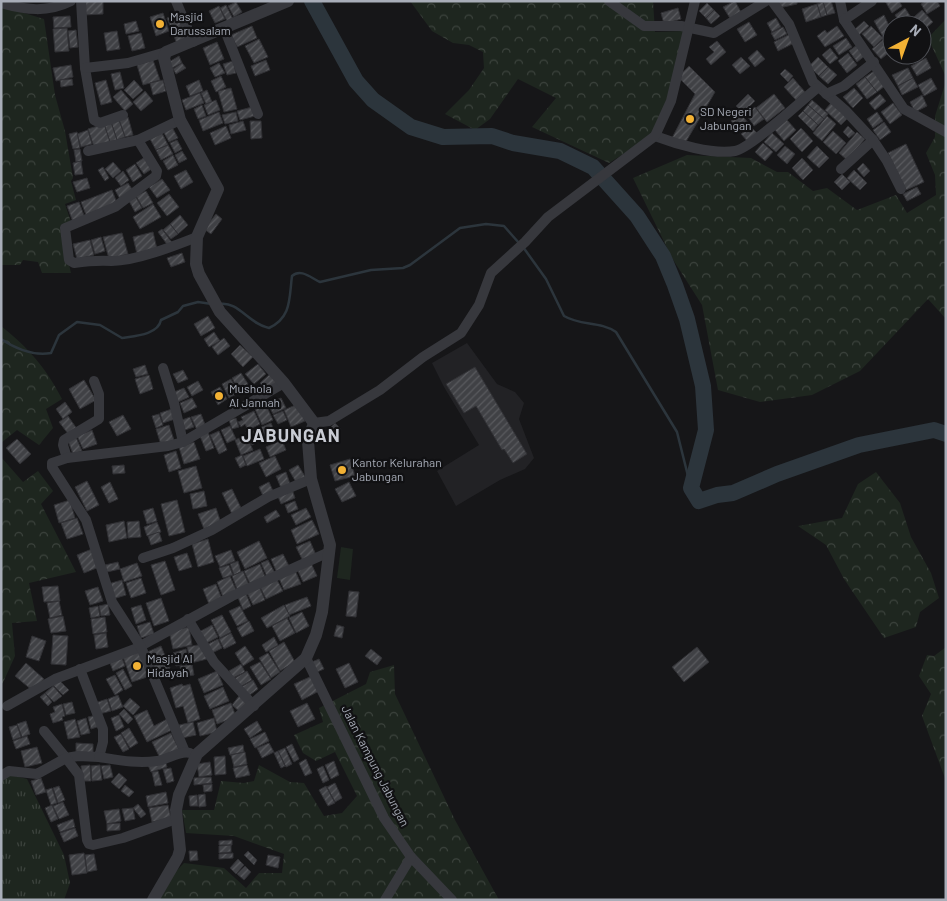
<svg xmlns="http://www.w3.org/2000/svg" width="947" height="901" font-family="Barlow,sans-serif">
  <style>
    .built { fill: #222225 }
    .grass { fill: url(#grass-tufts) }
    .forest { fill: url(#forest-crowns) }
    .garden { fill: #1e261f }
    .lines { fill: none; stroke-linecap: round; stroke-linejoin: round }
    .stream { stroke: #2c353c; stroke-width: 2.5 }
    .river { stroke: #2c353c; stroke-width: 16 }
    .building { fill: url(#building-hatch); stroke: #303034 }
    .minor { stroke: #37383d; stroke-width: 10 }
    .tertiary { stroke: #37383d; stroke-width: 12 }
    .poi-dot { fill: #f2b134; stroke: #111113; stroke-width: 2 }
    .labels { text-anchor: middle; stroke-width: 4.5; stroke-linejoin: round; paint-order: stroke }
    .poi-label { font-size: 12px; fill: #a8adb8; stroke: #111113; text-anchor: start }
    .street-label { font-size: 12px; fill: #a8adb8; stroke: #111113 }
    .district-label { font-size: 18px; font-weight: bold; letter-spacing: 1px; fill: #c9ccd4; stroke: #111113 }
  </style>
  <defs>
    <pattern id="grass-tufts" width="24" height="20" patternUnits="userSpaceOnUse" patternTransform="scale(1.25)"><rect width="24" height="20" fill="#1e261f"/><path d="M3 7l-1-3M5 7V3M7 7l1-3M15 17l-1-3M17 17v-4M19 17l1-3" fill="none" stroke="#3c433d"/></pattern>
    <pattern id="forest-crowns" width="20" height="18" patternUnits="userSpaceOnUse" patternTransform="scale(1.25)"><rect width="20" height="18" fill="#1e261f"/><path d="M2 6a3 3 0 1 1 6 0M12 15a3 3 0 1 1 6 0" fill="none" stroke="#3c433d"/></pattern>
    <pattern id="building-hatch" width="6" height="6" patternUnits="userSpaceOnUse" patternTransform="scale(1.25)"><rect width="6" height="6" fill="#404145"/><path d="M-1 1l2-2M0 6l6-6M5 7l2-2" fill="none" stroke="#595a5e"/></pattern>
  </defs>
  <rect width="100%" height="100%" fill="#161618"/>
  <path class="built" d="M467,343l30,41 18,8 9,11 -5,16 15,39 -9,11 -25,11 -44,26 -19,-35 42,-26 -35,-58 -12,-24z"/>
  <path class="grass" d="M7,774l20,5 37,76 6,28 -6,17h-63v-119z"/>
  <g class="forest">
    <path d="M410,1h243l2,31 29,-1 -16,66 -14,38 -45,28 -77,-36 24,-29 -38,-19 -28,40 -15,11 -30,-16 24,-24 15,-22 -1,-16 -14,-7 -16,-2 -21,-12z"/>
    <path d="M1,6l43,13 11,76 10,36 8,47 -2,3 5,19 -11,4 6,18 -11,4 11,47h-29l-4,-11 -15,-2 -3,5h-19z"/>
    <path d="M946,19v58l-18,-39z"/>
    <path d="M946,81v238l-18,-20 -68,72 -48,24 -52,7 -42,-12 -16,-85 -30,-47 -39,-80 54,-23 64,3 26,14h11l25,19 14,-3 30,22 39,-15 11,18 29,-18 -1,-20 -9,-22 9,-16v-21z"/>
    <path d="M1,326c27,21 45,42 61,73l-16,10 7,19 -14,17 -22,-15 -16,13z"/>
    <path d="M1,457l22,25 15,-11 15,20 -12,13 35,68 -47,11 8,38 -25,2 3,33 -14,31z"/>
    <path d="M876,472l24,31 11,34 20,36 8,25 -19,14 -4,15 -32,11 -40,-59 -18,-34 -28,-19 44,-8 16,-34z"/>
    <path d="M946,647v134l-24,-65 9,-22 -12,-18 8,-21 7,1z"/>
    <path d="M394,665l1,29 60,126 44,80h-341l15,-26 11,-11 40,5 22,20 13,-15h23l2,-19 -50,-18 -48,-3 -4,-23h32l7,-29 23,2 10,-2 5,-16 31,17 14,1 20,33 18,-3 15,-17 -22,-44 -19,9 -13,-8 -9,-18 29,-13 -4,-14 47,-24 4,-12z"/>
  </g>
  <path class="garden" d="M341,547l12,2 -3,31 -13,-2z"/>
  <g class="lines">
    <g class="stream">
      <path d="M523,247l23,32 18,37c17,10 36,5 52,16l61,100 14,56"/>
      <path d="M220,304c18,-3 29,20 49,24 23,-11 20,-30 23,-52 9,-8 19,2 28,6l51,-12 32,-2 7,-3 50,-37 26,-4 18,2 15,17"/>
      <path d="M1,339c15,10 32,17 50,14l8,-18 18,-13 23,3 22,13c12,-2 36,-3 39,-18l17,-8 5,-6 15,-4 14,2"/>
    </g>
    <path class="river" d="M312,1l44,80 17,19 38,27 32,10 49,-1 21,7 47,8 33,16 44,49 26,40 12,29 12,34 16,67 3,44 -15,58 8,13 18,-6 16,-2 44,-19 82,-29 75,-15 12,4"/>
  </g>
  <g class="building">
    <path d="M84,1h19v13l-19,1z"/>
    <path d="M735,1l7,13 -11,6 -8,-13z"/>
    <path d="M777,1h20v3l-18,4z"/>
    <path d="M831,1l4,12 -8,2 -4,-13z"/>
    <path d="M885,1h14l3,5 -10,7z"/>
    <path d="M925,1h12l3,5 -13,8 -6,-10z"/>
    <path d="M236,2l6,10 -8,5 -6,-11z"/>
    <path d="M823,2l4,13 -6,2 -4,-13z"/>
    <path d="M707,3l7,7 -8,8 -7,-7z"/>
    <path d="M817,4l4,13 -15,5 -4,-13z"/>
    <path d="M226,5l7,14 -6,2 -7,-13z"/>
    <path d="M219,6l6,13 -10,4 -6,-12z"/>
    <path d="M678,8l3,11 -17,5 -3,-11z"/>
    <path d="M905,8l11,17h-15l-6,-10z"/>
    <path d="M714,10l6,6 -9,8 -5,-6z"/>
    <path d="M922,10l11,12 -8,7 -11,-12z"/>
    <path d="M163,13l6,18 -13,5 -6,-19z"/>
    <path d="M177,14l10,26 -10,4 -10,-26z"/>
    <path d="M884,15l8,17 -9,5 -9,-16z"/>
    <path d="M70,16l1,11 -17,1 -1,-11z"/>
    <path d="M776,18l5,9 -9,5 -5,-9z"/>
    <path d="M136,21l3,10 -13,3 -2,-10z"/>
    <path d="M864,21l5,5 -11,10 -5,-5z"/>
    <path d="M749,22l8,13 -12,7 -8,-13z"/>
    <path d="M252,26l5,12 -20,9 -6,-12z"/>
    <path d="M837,26l7,10 -19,11 -8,-11 8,-6 2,3z"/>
    <path d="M871,26l12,12 -9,9 -12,-13z"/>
    <path d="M783,27l4,7 -12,6 -4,-7z"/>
    <path d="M67,28l2,23 -14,1 -2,-23z"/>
    <path d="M76,30l2,17 -8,1 -2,-17z"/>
    <path d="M117,31l3,18 -13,2 -3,-18z"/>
    <path d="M141,33l4,15 -13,3 -4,-15z"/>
    <path d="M891,33l1,17 -11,9 -9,-10z"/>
    <path d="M790,34l4,9 -16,8 -4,-9z"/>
    <path d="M846,38l6,9 -13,8 -6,-9z"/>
    <path d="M259,39l9,18 -14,6 -9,-17z"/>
    <path d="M717,41l9,11 -15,13 -5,-6 8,-7 -5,-5z"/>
    <path d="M217,42l7,17 -14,6 -7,-17z"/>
    <path d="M857,45l9,10 -9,7 -8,-11z"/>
    <path d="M830,48l8,10 -8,6 -8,-9z"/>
    <path d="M757,50l8,9 -10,8 -7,-9z"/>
    <path d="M848,53l9,12 -10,8 -9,-12z"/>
    <path d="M179,56l3,7 -10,5 -3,-6z"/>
    <path d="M741,57l9,9 -10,8 -8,-9z"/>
    <path d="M818,57l10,10 -9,9 -10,-10z"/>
    <path d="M926,58l5,10 -14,8 -6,-10z"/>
    <path d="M153,60l7,20 -17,5 -6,-20z"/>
    <path d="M266,60l4,10 -15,6 -4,-10z"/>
    <path d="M233,61l3,12 -9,2 -4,-11z"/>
    <path d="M182,63l4,5 -10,6 -3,-5z"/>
    <path d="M219,63l6,10 -10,4 -5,-9z"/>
    <path d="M71,65l2,12 -17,4 -3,-13z"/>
    <path d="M689,66l26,26 -31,53 -12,-7 23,-44 -17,-17z"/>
    <path d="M828,67l9,8 -9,9 -9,-8z"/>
    <path d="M908,68l5,10 -15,8 -6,-11z"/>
    <path d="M785,69l8,7 -5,6 -8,-8z"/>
    <path d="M874,71l11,15 -8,6 -12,-15z"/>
    <path d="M120,72l4,16 -9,2 -4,-16z"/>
    <path d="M221,76l5,11 -10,5 -5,-11z"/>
    <path d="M865,77l12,15 -10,7 -11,-15z"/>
    <path d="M793,78l12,14 -9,8 -12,-13z"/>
    <path d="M913,78l5,9 -16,8 -4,-9z"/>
    <path d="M931,78l6,11 -13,7 -6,-11z"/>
    <path d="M72,79l1,6 -12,2 -1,-7z"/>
    <path d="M106,80l6,22 -11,3 -6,-22z"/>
    <path d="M134,80l9,10 -10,9 -9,-9z"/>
    <path d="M163,80l3,11 -13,4 -3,-12z"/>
    <path d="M199,80l4,11 -13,5 -4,-10z"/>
    <path d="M231,88l6,21 -13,3 -6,-21z"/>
    <path d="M854,88l9,10 -10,10 -10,-11z"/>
    <path d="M121,90l12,14 -8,7 -12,-14z"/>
    <path d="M207,90l5,12 -6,2 -5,-11z"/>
    <path d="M145,91l8,10 -12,10 -8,-9z"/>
    <path d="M200,93l4,10 -18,7 -4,-10z"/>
    <path d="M748,94l7,7 -12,12 -7,-7z"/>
    <path d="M774,94l11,14 -18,14 -11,-14z"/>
    <path d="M880,94l6,7 -11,9 -6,-7z"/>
    <path d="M922,95l5,11 -12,6 -5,-10z"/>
    <path d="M216,100l4,10 -12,5 -4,-10z"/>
    <path d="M812,100l16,14 -4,5 -16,-14z"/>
    <path d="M831,103l17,15 -7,7 -16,-15z"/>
    <path d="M893,103l9,12 -12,9 -9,-12z"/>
    <path d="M202,105l4,11 -8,3 -4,-10z"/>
    <path d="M808,105l16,14 -6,6 -15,-14z"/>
    <path d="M252,107l3,9 -15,4 -3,-9z"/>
    <path d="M755,107l9,12 -10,7 -8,-12z"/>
    <path d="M803,111l15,14 -5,6 -15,-15z"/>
    <path d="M219,112l4,11 -20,8 -4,-11z"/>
    <path d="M236,112l2,9 -13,3 -3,-9z"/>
    <path d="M877,112l6,9 -10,7 -6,-9z"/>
    <path d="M740,113l9,11 -9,8 -9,-11z"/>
    <path d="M827,116l9,8 -14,17 -9,-8z"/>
    <path d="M128,117l5,18 -8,2 -6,-17z"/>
    <path d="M786,119l10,11 -12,11 -9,-11z"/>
    <path d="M119,120l6,17 -8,3 -6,-18z"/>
    <path d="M243,121l3,9 -15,4 -2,-9z"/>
    <path d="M250,121h11l1,17 -11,1z"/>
    <path d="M111,122l6,18 -7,2 -6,-18z"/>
    <path d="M884,122l7,10 -11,8 -7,-10z"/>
    <path d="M104,124l6,18 -16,5 -6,-18z"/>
    <path d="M226,126l5,12 -16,7 -5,-12z"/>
    <path d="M750,126l8,8 -9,9 -8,-9z"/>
    <path d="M848,126l7,7 -6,5 -6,-6z"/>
    <path d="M172,127l6,11 -9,4 -6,-11z"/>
    <path d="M801,128l12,13 -11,11 -12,-13z"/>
    <path d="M88,130l4,14 -11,3 -4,-13z"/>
    <path d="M833,131l13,12 -10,11 -13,-12z"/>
    <path d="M77,132l3,16 -7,1 -4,-15z"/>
    <path d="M857,132l8,7 -18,21 -8,-7z"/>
    <path d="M162,133l6,12 -12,5 -6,-11z"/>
    <path d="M772,133l12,11 -8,8 -12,-10z"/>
    <path d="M177,140l5,9 -7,4 -5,-10z"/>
    <path d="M763,143l10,9 -8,9 -10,-9z"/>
    <path d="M906,144l18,38 -18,8 -18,-37z"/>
    <path d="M168,145l5,9 -12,6 -5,-10z"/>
    <path d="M785,146l10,8 -8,10 -10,-9z"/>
    <path d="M817,146l12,12 -10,10 -12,-11z"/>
    <path d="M80,149l2,12 -6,1 -2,-12z"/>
    <path d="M182,151l5,8 -8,4 -4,-8z"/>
    <path d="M173,155l5,10 -10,5 -5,-9z"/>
    <path d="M145,157l8,11 -9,6 -8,-11z"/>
    <path d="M802,158l11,12 -10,10 -11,-12z"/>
    <path d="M81,161l2,13 -8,1 -2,-12z"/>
    <path d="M113,162l8,9 -8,7 -8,-9z"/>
    <path d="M863,163l7,8 -6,6 -7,-8z"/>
    <path d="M135,164l7,12 -9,6 -7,-12z"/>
    <path d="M103,167l6,11 -4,3 -7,-11z"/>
    <path d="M186,170l7,12 -12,7 -7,-13z"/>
    <path d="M854,170l13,13 -7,7 -13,-12z"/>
    <path d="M123,171l6,9 -8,6 -6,-8z"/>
    <path d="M842,174l8,8 -8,8 -8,-8z"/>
    <path d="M87,178l3,10 -13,4 -4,-10z"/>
    <path d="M162,179l8,11 -13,8 -8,-11z"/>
    <path d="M128,183l6,9 -14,7 -5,-9z"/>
    <path d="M917,187l4,7 -14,7 -4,-7z"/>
    <path d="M112,190l5,13 -31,12 -5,-13z"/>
    <path d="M146,191l7,12 -10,5 -7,-12z"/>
    <path d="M169,194l10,13 -12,9 -10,-13z"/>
    <path d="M136,197l6,11 -7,4 -6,-11z"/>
    <path d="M79,202l6,16 -12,4 -6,-16z"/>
    <path d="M153,204l8,13 -21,12 -7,-12z"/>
    <path d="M216,214l6,5 -11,15 -7,-5z"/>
    <path d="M180,215l8,10 -10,9 -8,-10z"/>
    <path d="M170,224l8,10 -7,5 -8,-9z"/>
    <path d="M162,229l11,15 -4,3 -11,-15z"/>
    <path d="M153,232l4,17 -20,5 -4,-17z"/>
    <path d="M122,233l6,21 -19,5 -6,-22z"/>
    <path d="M101,237l4,14 -10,3 -4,-14z"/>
    <path d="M90,240l4,15 -17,4 -4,-15z"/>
    <path d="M182,253l3,9 -14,5 -4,-9z"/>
    <path d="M208,316l7,12 -14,8 -7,-12z"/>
    <path d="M214,332l6,9 -11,6 -5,-8z"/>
    <path d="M224,338l6,8 -12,9 -6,-8z"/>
    <path d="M240,345l13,12 -10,10 -12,-13z"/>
    <path d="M258,364l8,10 -12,10 -9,-10z"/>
    <path d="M145,365l3,9 -12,3 -3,-8z"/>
    <path d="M475,367l52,87 -14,9 -9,-14 -2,1 -26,-44 -12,7 -18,-29z"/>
    <path d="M183,370l5,9 -10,4 -5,-9z"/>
    <path d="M241,373l7,11 -10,6 -6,-12z"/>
    <path d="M270,374l7,8 -10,9 -7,-8z"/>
    <path d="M149,375l4,14 -13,5 -5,-15z"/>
    <path d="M231,379l7,14 -9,5 -7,-14z"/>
    <path d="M84,380l12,20 -16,9 -11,-20z"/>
    <path d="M198,381l5,9 -11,6 -5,-9z"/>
    <path d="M220,387l7,12 -9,6 -7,-13z"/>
    <path d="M184,388l5,9 -11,5 -4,-10z"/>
    <path d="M192,398l5,9 -13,6 -4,-10z"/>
    <path d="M281,398l5,10 -13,6 -5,-10z"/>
    <path d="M65,402l7,10 -9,7 -7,-10z"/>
    <path d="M298,404l7,17 -14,6 -7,-17z"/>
    <path d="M266,405l7,15 -11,5 -7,-16z"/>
    <path d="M172,409l3,10 -12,4 -3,-10z"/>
    <path d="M254,411l6,13 -12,6 -3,-6 -4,3 -3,-5 5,-2 -2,-3z"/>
    <path d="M283,411l4,9 -9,4 -5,-9z"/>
    <path d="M159,414l4,11 -7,3 -4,-12z"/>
    <path d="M201,414l5,13 -9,3 -6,-13z"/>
    <path d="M123,415l8,14 -14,7 -8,-14z"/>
    <path d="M68,416l9,13 -8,6 -10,-13z"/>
    <path d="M190,417l4,10 -9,3 -3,-10z"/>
    <path d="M236,418l3,9 -7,2 -3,-9z"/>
    <path d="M271,423l5,12 -15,7 -6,-12z"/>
    <path d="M335,423l6,6 -7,8 -6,-7z"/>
    <path d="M169,425l5,15 -13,5 -5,-16z"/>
    <path d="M230,426l6,13 -9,4 -6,-13z"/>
    <path d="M252,429l6,13 -6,3 -6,-14z"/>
    <path d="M92,430l5,14 -14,5 -6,-13z"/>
    <path d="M219,431l8,19 -8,4 -9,-19z"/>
    <path d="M208,432l6,16 -8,3 -6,-15z"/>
    <path d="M246,435l7,15 -12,5 -6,-15z"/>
    <path d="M76,437l6,14 -9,3 -5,-13z"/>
    <path d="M17,439l14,15 -11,10 -14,-16z"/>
    <path d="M282,440l4,10 -16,7 -4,-10z"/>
    <path d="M194,442l6,17 -16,5 -5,-17z"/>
    <path d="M260,449l4,10 -17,7 -4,-10z"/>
    <path d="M176,451l5,17 -12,4 -5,-17z"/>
    <path d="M242,455l4,10 -6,3 -5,-10z"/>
    <path d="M275,456l6,13 -15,8 -7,-14z"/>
    <path d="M350,459l5,17 -20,5 -5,-16z"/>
    <path d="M124,465l1,8 -12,1 -1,-8z"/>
    <path d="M298,465l8,13 -9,6 -8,-14z"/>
    <path d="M196,466l6,22 -18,5 -6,-22z"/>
    <path d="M286,472l4,12 -9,4 -5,-12z"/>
    <path d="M87,481l12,24 -12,6 -12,-24z"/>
    <path d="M110,482l8,17 -9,4 -8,-16z"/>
    <path d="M269,482l4,9 -10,5 -4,-9z"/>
    <path d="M349,482l7,14 -14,6 -7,-13z"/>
    <path d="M232,489l10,21 -10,4 -10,-21z"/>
    <path d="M292,489l3,9 -14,6 -4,-10z"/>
    <path d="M204,491l3,15 -14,3 -3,-15z"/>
    <path d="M70,500l5,18 -16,5 -5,-18z"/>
    <path d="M177,500l8,32 -16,4 -8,-32z"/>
    <path d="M295,501l3,8 -10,4 -3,-8z"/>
    <path d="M153,508l4,13 -10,3 -4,-13z"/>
    <path d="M216,508l5,15 -17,6 -6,-15z"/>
    <path d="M306,508l5,9 -15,8 -5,-10z"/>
    <path d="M276,510l4,6 -13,7 -3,-6z"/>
    <path d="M77,518l6,16 -16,5 -6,-16z"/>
    <path d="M312,520l7,14 -22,10 -6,-14z"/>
    <path d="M124,521l3,17 -18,4 -3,-17z"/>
    <path d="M139,521l2,16 -13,1 -1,-16z"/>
    <path d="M157,522l4,10 -14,4 -3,-9z"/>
    <path d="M159,532l3,9 -11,4 -3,-9z"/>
    <path d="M208,539l6,23 -16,5 -6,-23z"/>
    <path d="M259,541l8,17 -22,11 -8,-17z"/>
    <path d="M310,541l6,14 -13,6 -7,-14z"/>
    <path d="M92,549l7,18 -15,6 -7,-18z"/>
    <path d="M231,550l4,11 -15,6 -5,-11z"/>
    <path d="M187,553l5,14 -13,4 -5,-14z"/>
    <path d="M283,554l7,14 -13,5 -6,-14z"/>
    <path d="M268,560l7,13 -8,4 -6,-14z"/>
    <path d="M165,561l10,29 -14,5 -10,-30z"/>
    <path d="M238,561l3,11 -7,3 -4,-11z"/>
    <path d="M118,562l2,7 -13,3 -2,-7z"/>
    <path d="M137,563l5,13 -18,6 -4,-13z"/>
    <path d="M311,563l6,13 -14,6 -6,-13z"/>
    <path d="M260,564l6,15 -15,7 -7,-15z"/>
    <path d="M229,565l4,10 -10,3 -4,-10z"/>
    <path d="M295,570l6,14 -17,6 -6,-14z"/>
    <path d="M243,571l7,16 -12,5 -6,-16z"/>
    <path d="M230,576l7,16 -14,5 -6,-15z"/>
    <path d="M141,578l5,15 -15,5 -5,-15z"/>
    <path d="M276,578l7,13 -17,8 -7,-14z"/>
    <path d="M122,580l4,15 -13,4 -5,-15z"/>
    <path d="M216,584l6,15 -13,5 -6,-15z"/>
    <path d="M58,586l2,15 -16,1 -2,-15z"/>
    <path d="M259,586l6,14 -12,5 -7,-14z"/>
    <path d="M98,587l5,14 -13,4 -5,-14z"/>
    <path d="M245,591l6,15 -8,4 -6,-15z"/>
    <path d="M349,591l10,1 -3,25 -10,-1z"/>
    <path d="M307,597l4,9 -22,9 -4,-10z"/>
    <path d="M161,598l8,23 -15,5 -8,-23z"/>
    <path d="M59,601l3,14 -12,3 -3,-15z"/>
    <path d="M108,604l2,11 -9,1 -2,-10z"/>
    <path d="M141,605l5,15 -10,4 -5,-16z"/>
    <path d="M284,605l6,11 -23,12 -6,-10z"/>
    <path d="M98,606l2,10 -9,2 -2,-10z"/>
    <path d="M240,606l8,15 -11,5 -8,-15z"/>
    <path d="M302,612l7,14 -13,7 -7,-15z"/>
    <path d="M222,615l9,17 -11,6 -9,-18z"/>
    <path d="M63,616l3,15 -15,2 -3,-14z"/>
    <path d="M105,617l2,15 -14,2 -2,-15z"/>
    <path d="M287,618l8,15 -15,8 -8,-15z"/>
    <path d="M249,621l5,10 -12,6 -5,-9z"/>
    <path d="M150,622l4,12 -13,4 -4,-12z"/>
    <path d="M212,625l6,12 -13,7 -6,-12z"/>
    <path d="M337,625l7,2 -2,11 -8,-2z"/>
    <path d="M189,627l3,18 -19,4 -4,-18z"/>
    <path d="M106,633l2,14 -12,2 -2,-14z"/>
    <path d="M231,633l5,10 -12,6 -5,-10z"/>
    <path d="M53,635l15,1 -2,29 -15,-1z"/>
    <path d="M32,636l14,5 -7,20 -13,-4z"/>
    <path d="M274,637l4,8 -12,7 -4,-7z"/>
    <path d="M218,639l4,9 -12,6 -4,-9z"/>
    <path d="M284,642l11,20 -15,9 -11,-20z"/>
    <path d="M203,644l4,15 -16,4 -4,-16z"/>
    <path d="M161,646l9,22 -16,7 -9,-22z"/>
    <path d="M245,646l9,13 -11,7 -8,-13z"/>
    <path d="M697,647l12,15 -25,20 -12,-15z"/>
    <path d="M186,649l3,14 -13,3 -3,-13z"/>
    <path d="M371,649l11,9 -5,7 -12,-9z"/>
    <path d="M142,650l8,26 -18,6 -9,-25z"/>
    <path d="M268,653l12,19 -9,6 -12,-20z"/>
    <path d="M122,658l3,8 -12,5 -3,-8z"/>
    <path d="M319,659l5,10 -7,3 -5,-10z"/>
    <path d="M260,662l11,17 -10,6 -11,-18z"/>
    <path d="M26,663l18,16 -11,12 -18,-15z"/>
    <path d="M349,663l9,19 -13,6 -9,-19z"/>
    <path d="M192,664l2,11 -12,2 -2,-11z"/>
    <path d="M241,664l4,8 -12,6 -4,-7z"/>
    <path d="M123,669l9,17 -7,4 -9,-17z"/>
    <path d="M217,671l6,14 -19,8 -6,-14z"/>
    <path d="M247,671l5,9 -12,7 -5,-9z"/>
    <path d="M115,675l8,15 -8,5 -9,-16z"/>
    <path d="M312,676l7,15 -17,9 -8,-16z"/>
    <path d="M59,680l10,10 -6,5 -10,-10z"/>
    <path d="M253,680l5,9 -11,8 -6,-10z"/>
    <path d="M182,684l1,2 7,-2 10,35 -12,4 -5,-17 -7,2 -6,-20z"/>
    <path d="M53,686l9,10 -8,6 -9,-9z"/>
    <path d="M223,687l6,14 -19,8 -6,-13z"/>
    <path d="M45,693l7,9 -4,4 -8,-9z"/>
    <path d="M118,695l5,12 -11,4 -4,-12z"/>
    <path d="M239,696l10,9 -8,8 -9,-8z"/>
    <path d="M130,698l10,9 -7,8 -10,-9z"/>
    <path d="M107,699l4,12 -12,3 -4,-11z"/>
    <path d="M72,702l3,11 -9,2 -3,-11z"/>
    <path d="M231,703l5,14 -19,7 -5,-14z"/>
    <path d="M307,703l8,16 -17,8 -8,-16z"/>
    <path d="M62,704l3,12 -3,1 1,3 -10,3 -3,-9 5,-2 -2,-5z"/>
    <path d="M124,709l9,10 -5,5 -9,-10z"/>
    <path d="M147,710l7,16 15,-8 5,11 -27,13 -13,-26z"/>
    <path d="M97,715l3,11 -9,3 -3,-12z"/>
    <path d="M119,715l5,12 -8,4 -5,-13z"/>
    <path d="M86,718l4,15 -9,2 -4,-14z"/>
    <path d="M214,718l3,14 -17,4 -3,-13z"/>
    <path d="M75,719l5,18 -12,2 -4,-17z"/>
    <path d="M26,721l4,13 -8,3 -5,-13z"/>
    <path d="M257,721l5,9 -12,8 -6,-9z"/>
    <path d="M193,722l3,13 -14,3 -3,-13z"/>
    <path d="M17,725l4,12 -8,3 -4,-13z"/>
    <path d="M129,728l9,15 -8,5 -9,-15z"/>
    <path d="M265,732l4,9 -14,7 -5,-9z"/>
    <path d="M171,733l9,18 -19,9 -9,-18z"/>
    <path d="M121,734l8,15 -6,3 -9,-15z"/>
    <path d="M27,736l3,8 -14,5 -3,-8z"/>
    <path d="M76,743l17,1v11l-17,-1z"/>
    <path d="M269,743l5,9 -12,6 -5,-10z"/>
    <path d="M292,744l7,15 -5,3 -8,-15z"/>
    <path d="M243,745l1,7 -14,3 -2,-7z"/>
    <path d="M37,747l5,16 -17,4 -4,-16z"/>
    <path d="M285,748l7,16 -6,3 -8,-16z"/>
    <path d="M278,751l7,15 -4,2 -7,-15z"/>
    <path d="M245,752l2,12 -13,3 -3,-12z"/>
    <path d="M225,756l1,18 -11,1 -1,-18z"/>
    <path d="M306,759l6,14 -7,3 -6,-13z"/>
    <path d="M165,760l2,7 -16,5 -3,-7z"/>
    <path d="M334,761l5,14 -8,4 -6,-14z"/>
    <path d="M210,762l2,13 -13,2 -2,-13z"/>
    <path d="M90,765l1,16h-8l-2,-15z"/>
    <path d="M100,765l2,15 -10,1 -1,-15z"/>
    <path d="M110,765l3,12 -9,2 -3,-13z"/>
    <path d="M247,765l3,10 -14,3 -3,-10z"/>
    <path d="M323,766l6,14 -6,3 -6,-14z"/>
    <path d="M171,768l3,13 -7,2 -4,-14z"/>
    <path d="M158,771l4,14 -7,1 -3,-14z"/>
    <path d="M119,773l8,7 -8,9 -8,-7z"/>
    <path d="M211,777l1,6 -18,2v-7z"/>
    <path d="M41,778l5,14 -10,3 -5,-14z"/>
    <path d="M335,783l7,15 -7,4 -8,-15z"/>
    <path d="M212,784v7l-8,1 -1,-7z"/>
    <path d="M125,785l9,7 -5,5 -8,-6z"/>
    <path d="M59,786l6,14 -7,3 -5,-15z"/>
    <path d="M326,786l9,17 -7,3 -9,-16z"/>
    <path d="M52,788l5,15 -6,2 -5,-15z"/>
    <path d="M166,792l2,11 -20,4 -2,-11z"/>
    <path d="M205,794l1,12 -7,1 -1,-12z"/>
    <path d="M197,795l1,11h-8l-1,-10z"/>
    <path d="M63,802l6,13 -10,4 -6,-13z"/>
    <path d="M138,804l8,10 -5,4 -8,-10z"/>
    <path d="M52,805l6,14 -7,3 -6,-14z"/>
    <path d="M168,805l3,13 -19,4 -3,-14z"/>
    <path d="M133,808l2,11 -10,2 -3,-12z"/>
    <path d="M119,809l2,12 -14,3 -3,-13z"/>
    <path d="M73,819l2,8 -15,5 -3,-7z"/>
    <path d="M120,823v7l-13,1v-7z"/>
    <path d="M75,828l3,8 -14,6 -4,-9z"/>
    <path d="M232,840v5h-13v-4z"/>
    <path d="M231,845v7l-12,1v-7z"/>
    <path d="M189,851h8l1,9 -8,1z"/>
    <path d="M248,851l9,9 -3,5 -10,-10z"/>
    <path d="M84,853l3,20 -15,2 -3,-20z"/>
    <path d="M233,853v5l-14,1v-5z"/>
    <path d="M94,854l3,16 -10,2 -2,-17z"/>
    <path d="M268,855l12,2 -2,11 -12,-3z"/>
    <path d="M238,859l6,6 -8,9 -6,-6z"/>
    <path d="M245,866l6,6 -7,8 -7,-6z"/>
  </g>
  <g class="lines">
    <g class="minor">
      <path d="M81,1l4,67 9,52 6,3 23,-8"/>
      <path d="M176,1l17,41"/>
      <path d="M609,1l35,25h37l33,7 52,-32"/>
      <path d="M772,1l17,23 24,58 32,28 28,30 -32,29"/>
      <path d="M840,1l4,19 60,89 42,23"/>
      <path d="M1,3c25,7 46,10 70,-2"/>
      <path d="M844,20l28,-19"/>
      <path d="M224,28l34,86"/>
      <path d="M85,68l43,-5 38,-11"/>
      <path d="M826,94l18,-8 30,-24"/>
      <path d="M655,136c21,8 58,19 80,15 16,-3 66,-50 82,-63"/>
      <path d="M138,140l19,31 -1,5 -41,31 -50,21 4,32 5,3c14,-2 23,-3 38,-2 24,0 62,-15 85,-24"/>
      <path d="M873,140l14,21 14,28"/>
      <path d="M88,151l50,-11 42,-20"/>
      <path d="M163,368l11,35 9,39"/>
      <path d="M314,423l15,-2 51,-31 43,-33 38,-24 18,-28 12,-32 34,-31 23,-25 107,-81 16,-35 24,-100"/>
      <path d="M67,458l-4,-13 1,-5 35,-21v-25l-5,-13"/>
      <path d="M143,558l30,-10 39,-18 56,-33 43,-18"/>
      <path d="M188,619l26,43 40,44"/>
      <path d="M306,658l78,160 27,39 41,43"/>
      <path d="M7,706l48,-27 80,-30 97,-53 97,-44"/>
      <path d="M44,731l22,27 12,-2 21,1 4,-15v-13l-23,-60"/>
      <path d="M185,752l-44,-105 -29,-45 -26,-82 -34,-53v-4l15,-5 101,-12 15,-4 101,-59"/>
      <path d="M99,757c19,3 38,7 58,4 10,-1 23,-11 33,-8"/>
      <path d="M1,776l8,-5 28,3 29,-16 13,17 8,65 2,4 4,1 30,-7 53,-19"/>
      <path d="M385,900l26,-43"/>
    </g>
    <path class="tertiary" d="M153,900l25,-43 2,-7 -4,-40 3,-15 18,-41 109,-96 10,-23 6,-23 8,-67 -19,-66 -3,-38 6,-18 -30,-40 -64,-71 -21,-38 -3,-10 1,-27 21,-48 -38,-69 -16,-62 2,-6 122,-51"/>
  </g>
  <g class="poi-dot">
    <circle cx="160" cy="24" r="5"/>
    <circle cx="690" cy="119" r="5"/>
    <circle cx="219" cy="396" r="5"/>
    <circle cx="342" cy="470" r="5"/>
    <circle cx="137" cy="666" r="5"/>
  </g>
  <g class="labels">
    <g class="poi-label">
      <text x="170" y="21">Masjid<tspan x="170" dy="14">Darussalam</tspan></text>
      <text x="700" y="116">SD Negeri<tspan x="700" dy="14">Jabungan</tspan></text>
      <text x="229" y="393">Mushola<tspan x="229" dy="14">Al Jannah</tspan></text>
      <text x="352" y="467">Kantor Kelurahan<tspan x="352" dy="14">Jabungan</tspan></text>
      <text x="147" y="663">Masjid Al<tspan x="147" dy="14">Hidayah</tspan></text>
    </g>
    <g class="street-label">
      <text transform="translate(375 766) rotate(63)" y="4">Jalan Kampung Jabungan</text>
    </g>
    <g class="district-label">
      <text x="291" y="442">JABUNGAN</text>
    </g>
  </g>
  <rect width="947" height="901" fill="none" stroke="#a8adb8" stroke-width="5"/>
  <g transform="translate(907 40) rotate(41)"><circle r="24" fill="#111113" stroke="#4d4f55"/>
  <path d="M0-4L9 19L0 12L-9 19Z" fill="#f2b134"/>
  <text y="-8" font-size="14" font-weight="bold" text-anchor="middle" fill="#a8adb8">N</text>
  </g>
</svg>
